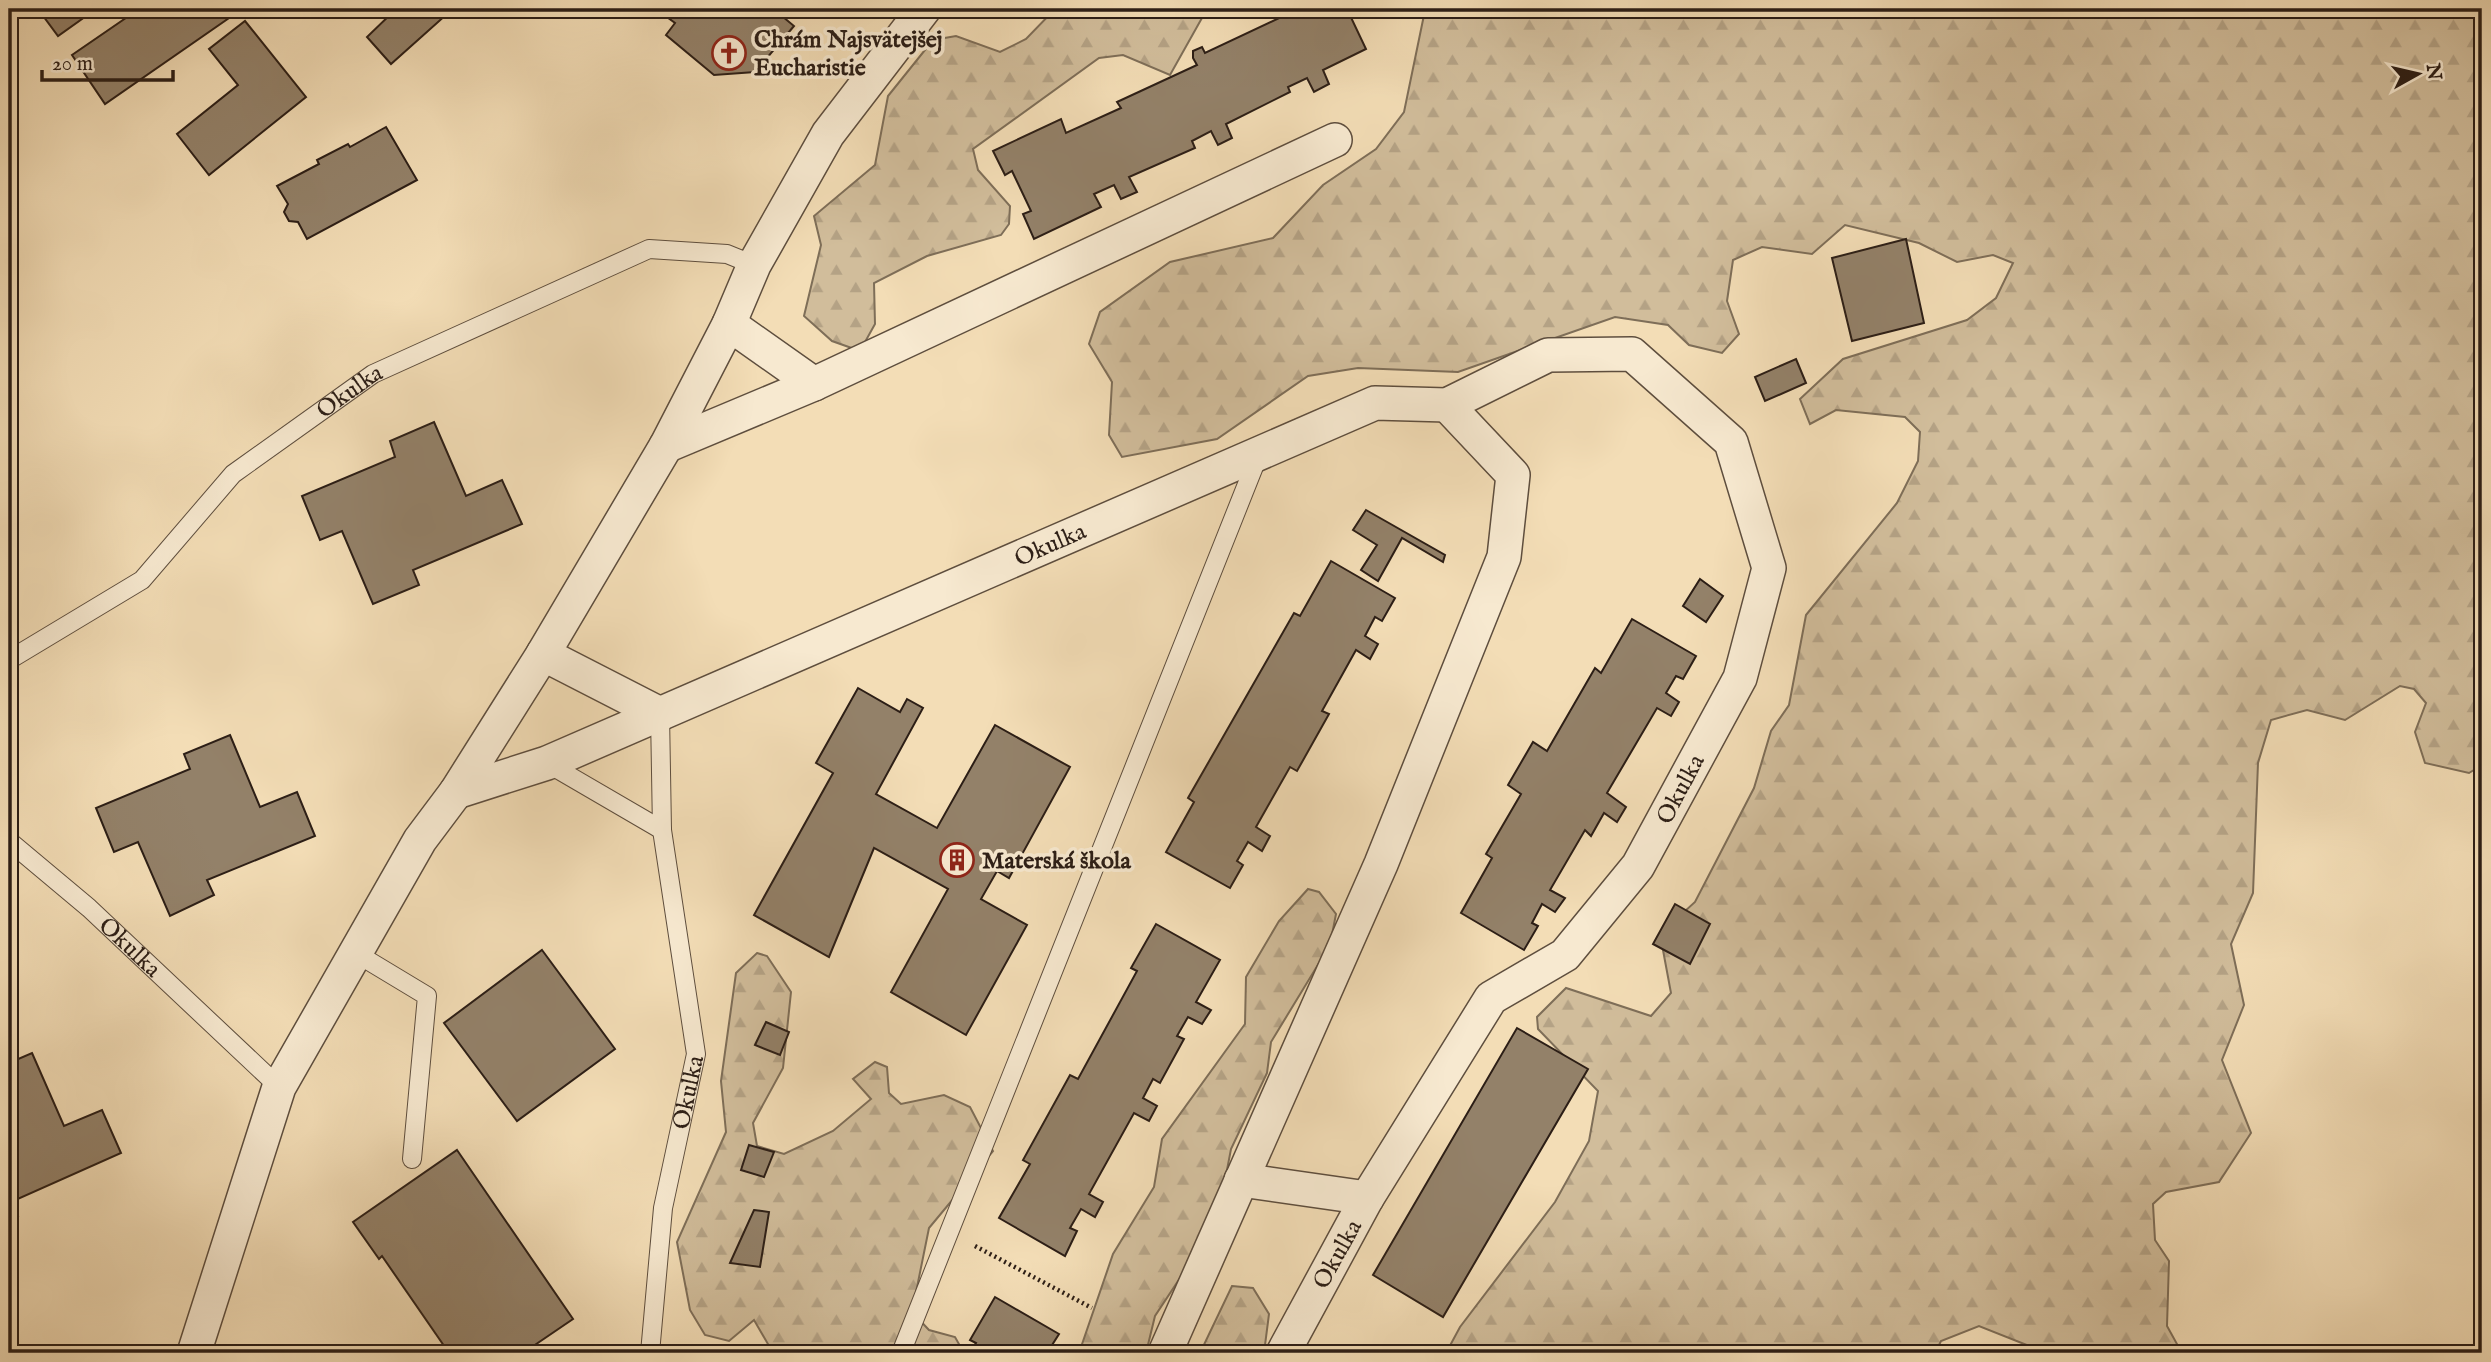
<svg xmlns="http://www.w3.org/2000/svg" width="2491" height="1362" font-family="'IM FELL English',serif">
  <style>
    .forest { fill: url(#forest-firs); stroke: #7e6e58; stroke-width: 2 }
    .building { fill: #938169; stroke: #2c1e16; stroke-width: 2 }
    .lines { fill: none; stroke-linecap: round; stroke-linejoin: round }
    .service-casing { stroke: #5e4e3e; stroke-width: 20 }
    .minor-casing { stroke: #5e4e3e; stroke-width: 36 }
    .path { stroke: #2c1e16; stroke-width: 4.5; stroke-dasharray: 2 3.5; stroke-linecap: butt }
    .service { stroke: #f7e9d0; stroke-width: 18 }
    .minor { stroke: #f7e9d0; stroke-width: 33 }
    .labels { text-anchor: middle; stroke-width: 7; stroke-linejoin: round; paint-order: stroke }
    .poi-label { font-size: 24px; font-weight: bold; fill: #2c1e16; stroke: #f7e9d0; text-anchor: start }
    .street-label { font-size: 24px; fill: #2c1e16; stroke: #f7e9d0 }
  </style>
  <defs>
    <pattern id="forest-firs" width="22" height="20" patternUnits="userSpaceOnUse" patternTransform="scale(1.75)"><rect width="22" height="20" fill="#d1bd9b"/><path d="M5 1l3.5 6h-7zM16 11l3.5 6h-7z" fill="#b4a285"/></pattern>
  </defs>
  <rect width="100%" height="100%" fill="#f3ddb6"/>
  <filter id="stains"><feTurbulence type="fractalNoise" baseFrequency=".00286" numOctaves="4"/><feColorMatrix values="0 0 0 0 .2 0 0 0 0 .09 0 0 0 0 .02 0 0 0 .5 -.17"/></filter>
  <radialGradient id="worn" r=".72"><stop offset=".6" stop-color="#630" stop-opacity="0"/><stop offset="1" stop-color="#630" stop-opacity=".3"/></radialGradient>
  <g class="forest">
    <path d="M1055,9h152l-37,66 -47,-20 -24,3 -126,91 5,21 32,36 -1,18 -8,11 -74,21 -53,27 1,41 -15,27 -28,-10 -28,-25 17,-71 -7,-29 61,-51 13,-69 45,-56 23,-4 44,16 26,-13z"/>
    <path d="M1410,9h1072v756l-13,8 -44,-10 -10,-31 11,-29 -12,-14 -14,-3 -55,34 -38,-10 -36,10 -13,43 -5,130 -22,51 13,61 -22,55 29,73 -32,49 -53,10 -13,12 2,36 14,21 -2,65 10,18 -3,9h-127l-68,-27 -38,15 -6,12h-489l14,-26 95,-125 34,-61 9,-50 -60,-62 -1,-12 29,-29 85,28 20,-23 -11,-59 35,-32 59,-114 17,-57 18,-26 17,-90 91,-112 21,-42 2,-29 -15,-15 -69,-7 -26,14 -10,-25 43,-40 124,-39 29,-22 17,-35 -20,-8 -36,7 -38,-19 -74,-18 -33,29 -50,-7 -29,13 -6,41 12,33 -17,19 -33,-8 -21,-20 -53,-8 -157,55 -100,-4 -50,8 -91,63 -95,18 -13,-22 3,-53 -23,-38 11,-32 70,-50 103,-24 50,-53 53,-36 28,-37 20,-97z"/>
    <path d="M1308,889l11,3 17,22 -6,31 -59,97 -4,31 -36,76 -14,73 -62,94 -9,37h-67l34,-99 41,-67 8,-48 83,-115 1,-47 33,-56z"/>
    <path d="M757,953l10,3 24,36 -8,76 -30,55 4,23 27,8 49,-23 38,-32 -18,-20 22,-17 12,5 2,26 12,11 43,-9 26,12 23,44 -64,77 -17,84 17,18 26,7 9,16h-199l3,-9 -14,-24 -25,21 -24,-6 -15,-25 -13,-68 49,-110 -5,-51 15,-108z"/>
    <path d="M1232,1286l21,2 16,26 -5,39h-64z"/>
  </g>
  <g class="building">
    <path d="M38,9h58l-38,27z"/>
    <path d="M139,9h103l-137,95 -33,-49z"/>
    <path d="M394,9h48l5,5 -56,50 -24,-27 28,-27z"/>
    <path d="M654,9h133l-5,7 12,10 -39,46 -41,3 -48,-40 9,-12 -15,-11h-6z"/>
    <path d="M1291,9h56l19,40 -43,21 6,14 -15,8 -7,-14 -19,9 2,5 -64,32 6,14 -14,7 -7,-14 -19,10 3,7 -66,29 8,15 -16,7 -7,-14 -20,9 7,13 -67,32 -11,-25 8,-3 -19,-40 -7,4 -12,-24 68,-32 5,14 55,-25 -4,-6 80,-37 -4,-7v-7l9,-4 3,6 87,-41z"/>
    <path d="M245,21l61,76 -97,78 -32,-41 61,-49 -29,-36z"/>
    <path d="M386,127l31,53 -110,59 -9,-17 -9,-1 -5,-9 4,-8 -11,-18 42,-22 -2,-4 31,-16 2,3z"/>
    <path d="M1906,239l18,84 -72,18 -20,-83z"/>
    <path d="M1796,359l10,24 -41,18 -10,-24z"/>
    <path d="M434,422l32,74 36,-16 20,44 -109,46 6,15 -46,19 -31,-73 -22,9 -18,-44 93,-39 -5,-16z"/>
    <path d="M1366,510l79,45 -2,7 -41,-24 -24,43 -17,-11 16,-25 -24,-15z"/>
    <path d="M1331,561l64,37 -13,23 -7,-4 -10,19 13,8 -8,15 -14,-9 -34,61 7,3 -32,57 -7,-4 -34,60 14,9 -8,15 -14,-9 -11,19 6,4 -13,23 -64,-36 28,-50 -6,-4 106,-185 6,3z"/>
    <path d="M1700,579l23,17 -17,26 -23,-16z"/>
    <path d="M1632,619l64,37 -13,23 -7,-3 -10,17 13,9 -8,14 -14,-8 -50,85 19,14 -9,15 -13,-9 -13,23 -6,-6 -35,60 15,8 -10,14 -13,-8 -10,19 6,3 -14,24 -63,-37 31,-55 -6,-4 35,-60 -13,-9 25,-43 14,9 48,-83 6,5z"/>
    <path d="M858,688l42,24 7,-13 16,9 -47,86 61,34 58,-103 75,42 -61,111 -12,-7 -16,28 46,26 -61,110 -75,-43 57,-103 -74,-41 -45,109 -75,-42 79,-142 -17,-10z"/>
    <path d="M230,735l30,72 37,-15 18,44 -108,44 7,15 -44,21 -32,-74 -24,10 -18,-44 94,-39 -6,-15z"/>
    <path d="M1675,904l35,20 -20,40 -37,-20z"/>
    <path d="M1156,924l64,36 -24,42 15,8 -9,14 -14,-7 -11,19 7,3 -24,44 -7,-4 -10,19 14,8 -8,15 -15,-8 -45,81 14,8 -8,15 -14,-8 -11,19 7,3 -12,25 -66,-38 31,-54 -7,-4 47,-85 8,4 59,-108 -6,-3z"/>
    <path d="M542,950l73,99 -98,72 -73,-98z"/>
    <path d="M766,1022l23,10 -9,23 -25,-10z"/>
    <path d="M1517,1028l71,41 -145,248 -70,-42z"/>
    <path d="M32,1053l32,73 38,-16 19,43 -108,48 5,15 -9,4v-157z"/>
    <path d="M749,1145l25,7 -10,25 -23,-7z"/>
    <path d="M457,1150l116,169 -50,34h-74l-67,-97 -3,3 -26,-37z"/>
    <path d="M754,1210l15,2 -9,55 -30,-4z"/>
    <path d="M995,1297l64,37 -12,19h-77l6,-10 -6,-3z"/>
  </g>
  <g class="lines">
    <g class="service-casing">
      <g id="service">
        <path id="s1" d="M9,660l133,-80 91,-106 140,-100 276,-125 78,5 27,11"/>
        <path d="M547,763l115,67"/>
        <path id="s2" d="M9,841l80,67 190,179"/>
        <path d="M354,952l73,44 -15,163"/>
        <path id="s3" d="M650,1353l13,-145 33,-154 -34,-224 -2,-116"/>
        <path d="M901,1353l358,-899"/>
      </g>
    </g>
    <g class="minor-casing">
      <g id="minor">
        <path d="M729,324l85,60"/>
        <path d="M666,446l148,-62 521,-244"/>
        <path d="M543,654l117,60"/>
        <path id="s4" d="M456,792l91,-29 828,-360 72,2 101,-50 84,-1 99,88 38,126 -29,110 -102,188 -73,89 -74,43 -124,200 -84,155"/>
        <path d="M1241,1180l126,18"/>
        <path d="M194,1353l85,-266 141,-247 36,-48 87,-138 123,-208 63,-122 25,-59 74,-131 96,-125"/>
        <path d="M1165,1353l216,-489 123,-307 9,-82 -66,-70"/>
      </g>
    </g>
    <path class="path" d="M975,1246l117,62"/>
    <use href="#service" class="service"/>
    <use href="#minor" class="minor"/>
  </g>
  <defs>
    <g id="church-ring" transform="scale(1.75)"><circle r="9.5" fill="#f7e9d0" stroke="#8f2418" stroke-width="1.5"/><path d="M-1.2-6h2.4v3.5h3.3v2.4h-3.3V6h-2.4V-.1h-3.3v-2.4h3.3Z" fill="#8f2418"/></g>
    <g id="building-ring" transform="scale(1.75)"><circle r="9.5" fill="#f7e9d0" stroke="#8f2418" stroke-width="1.5"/><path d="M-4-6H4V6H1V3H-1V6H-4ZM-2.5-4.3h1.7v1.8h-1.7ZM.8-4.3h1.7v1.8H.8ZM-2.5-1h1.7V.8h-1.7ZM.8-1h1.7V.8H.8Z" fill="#8f2418"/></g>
  </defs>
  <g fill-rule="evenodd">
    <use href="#church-ring" x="729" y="53"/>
    <use href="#building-ring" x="957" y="860"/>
  </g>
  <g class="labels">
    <g class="poi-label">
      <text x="754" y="47">Chrám Najsvätejšej<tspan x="754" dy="28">Eucharistie</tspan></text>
      <text x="982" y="868">Materská škola</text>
    </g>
    <g class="street-label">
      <text dy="8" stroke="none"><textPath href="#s1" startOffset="438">Okulka</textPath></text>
      <text dy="8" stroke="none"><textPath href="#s4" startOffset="644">Okulka</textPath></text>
      <text transform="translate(1680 789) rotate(-62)" y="8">Okulka</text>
      <text dy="8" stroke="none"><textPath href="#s2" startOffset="161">Okulka</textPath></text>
      <text dy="8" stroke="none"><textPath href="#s3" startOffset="264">Okulka</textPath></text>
      <text transform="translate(1337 1254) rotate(-61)" y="8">Okulka</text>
    </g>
  </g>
  <rect width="2491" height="1362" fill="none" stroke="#f3ddb6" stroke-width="35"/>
  <rect x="10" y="10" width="2470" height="1341" fill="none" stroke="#2c1e16" stroke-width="3.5"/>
  <rect x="18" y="18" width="2456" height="1327" fill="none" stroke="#2c1e16" stroke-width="2"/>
  <g transform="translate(2418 74) rotate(82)" stroke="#f7e9d0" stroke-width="5" paint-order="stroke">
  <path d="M0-5L12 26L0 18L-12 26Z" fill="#2c1e16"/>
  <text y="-10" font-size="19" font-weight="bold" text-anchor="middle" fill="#2c1e16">N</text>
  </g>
  <path d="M42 70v10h131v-10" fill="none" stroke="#2c1e16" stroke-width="3.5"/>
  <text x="52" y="70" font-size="21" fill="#2c1e16" stroke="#f7e9d0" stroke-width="5" paint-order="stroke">20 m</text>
  <rect width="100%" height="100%" filter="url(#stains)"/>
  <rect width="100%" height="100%" fill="url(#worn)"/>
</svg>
